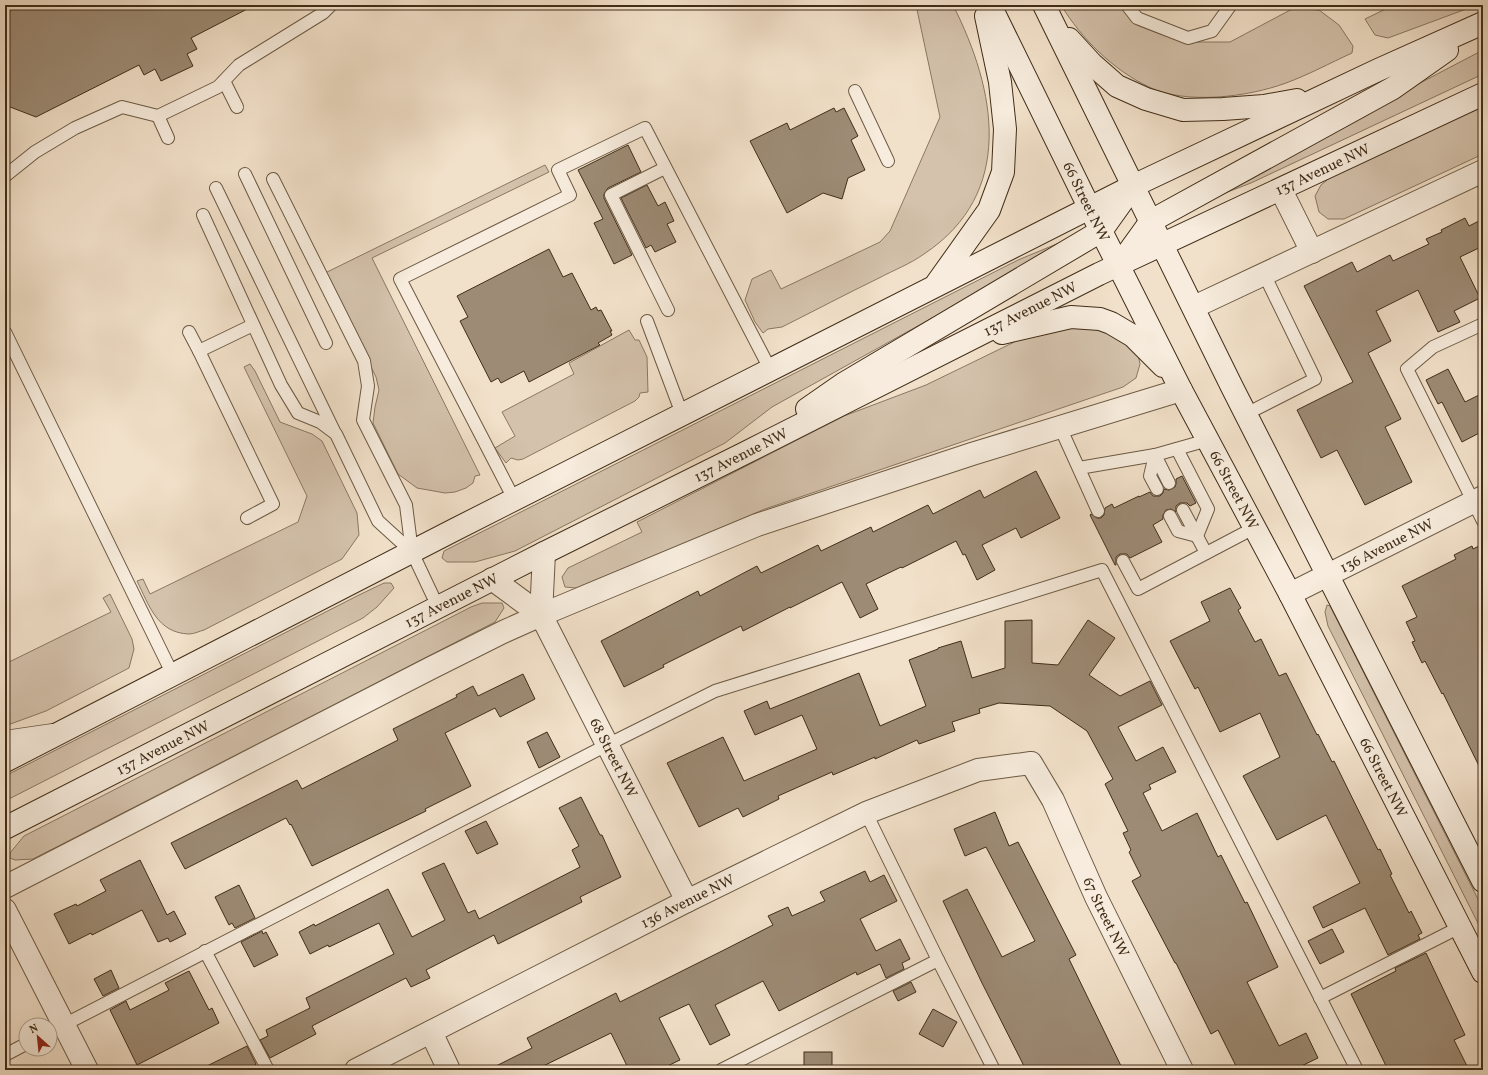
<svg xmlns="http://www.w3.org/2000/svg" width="1488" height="1075" font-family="Vollkorn,serif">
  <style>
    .green { fill: #d4c2ac; stroke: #8a7862 }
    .building { fill: #9d8b75; stroke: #402d18 }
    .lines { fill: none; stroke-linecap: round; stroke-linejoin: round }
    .lane-casing { stroke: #6c5a44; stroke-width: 14 }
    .street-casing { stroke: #6c5a44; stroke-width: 24 }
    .secondary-casing { stroke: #402d18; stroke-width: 24 }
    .lane { stroke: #f7ecdd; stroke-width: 12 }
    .street { stroke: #f7ecdd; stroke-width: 22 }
    .secondary { stroke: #f7ecdd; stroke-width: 22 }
    .labels { text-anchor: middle; stroke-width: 3; stroke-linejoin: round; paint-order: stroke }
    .street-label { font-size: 15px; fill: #402d18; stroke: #f7ecdd }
  </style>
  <rect width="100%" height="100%" fill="#f2e1ca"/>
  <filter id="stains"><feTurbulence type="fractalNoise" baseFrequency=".005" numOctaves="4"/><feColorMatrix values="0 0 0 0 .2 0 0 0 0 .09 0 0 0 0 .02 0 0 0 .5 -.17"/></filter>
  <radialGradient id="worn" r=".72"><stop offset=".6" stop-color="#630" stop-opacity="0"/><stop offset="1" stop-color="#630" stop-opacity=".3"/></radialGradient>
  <g class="green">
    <path d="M916,5h37c43,85 63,188 -29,249 -14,10 -30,16 -45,24 -33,16 -65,33 -97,49l-14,2 -5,4 -8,-11 -10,-22 7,-21 19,-9 10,19 99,-47 10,-11 50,-114z"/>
    <path d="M1061,5h59l17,20 23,9 36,8h34l64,-34 25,2 20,15 14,21 -1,7c-22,10 -44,22 -66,30 -38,14 -100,22 -137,4 -36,-17 -68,-49 -88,-82z"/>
    <path d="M1394,5h83l-89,33 -13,-3 -10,-16z"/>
    <path d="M1483,50v24l-232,109 -65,25 70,-39z"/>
    <path d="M1483,105v49l-139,65h-16l-9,-7 -4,-16 6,-11 12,-10z"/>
    <path d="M545,165l4,7 -177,86 108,217 -5,1 -2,7 -7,5 -11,4 -10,1 -28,-5 -19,-14 -25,-51 2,-16 4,-17 -3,-13 -51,-104z"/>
    <path d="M1066,240l1,3 -295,164 -47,36 -210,108 -40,11h-28l-5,-4 2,-7 574,-291z"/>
    <path d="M1076,325l24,3 23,11 15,15 2,10 -4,14 -13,9 -358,122 -189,79 -11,-1 -3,-10 6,-9 74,-36 -5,-10 207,-106 82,-31 111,-54z"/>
    <path d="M629,330l6,10h4l8,17 1,35 -8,1 -1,4 -4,4 -112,58 -5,1 -7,-2 -5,5 -11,-15 20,-12 -13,-24 72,-38 -5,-11z"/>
    <path d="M250,364l5,7 25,51 32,12 10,7 35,72 2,22 -17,24 -138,71c-4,1 -10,4 -15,4 -32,-1 -40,-29 -52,-53l6,-2 7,15 148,-72 9,-26 -63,-129z"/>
    <path d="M384,583h7l3,5 -17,19 -14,11 -358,183v-25l352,-180z"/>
    <path d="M110,594l22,45 2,10 -5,19 -83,43 -41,15v-62l106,-52 -8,-14z"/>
    <path d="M482,603h20l2,5 -9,14 -462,237 -18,1 -5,-2v-5l14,-17 447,-229z"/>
    <path d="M1327,605l3,1 153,303v24l-155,-307 -3,-14z"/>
  </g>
  <g class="building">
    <path d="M5,5h250l-64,33 6,11 -10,5 6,12 -32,15 -6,-12 -11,6 -5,-10 -103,52 -31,-12z"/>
    <path d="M834,108l2,4 8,-4 14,28 -7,4 14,30 -17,8 -6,21 -19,-6 -36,20 -37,-72 37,-18 3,7z"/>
    <path d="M628,145l13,27 -33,16 -4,6v4l28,57 -18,9 -20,-41 9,-4 -25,-49z"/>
    <path d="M647,185l11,21 7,-4 9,19 -7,3 9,18 -21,10 -4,-7 -5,3 -25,-50z"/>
    <path d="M1465,218l4,8 14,-7v27l-23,11 20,41 -26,13 6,11 -22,10 -20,-42 -42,21 15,30 -23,12 33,66 -16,8 27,55 -47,23 -28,-55 -16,8 -24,-48 56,-28 -49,-96 48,-24 5,10 33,-17 3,6 36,-17 -3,-5 16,-7 -1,-2z"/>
    <path d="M549,249l14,28 9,-4 19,37 5,-3 2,4 3,-1 11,21h-2l2,4 -14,8 2,2 -71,37 -5,-11 -23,12 -3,-5 -7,4 -31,-61 8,-4 -11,-21z"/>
    <path d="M1448,369l17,33 18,-9v38l-21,11 -20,-40 -4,2 -12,-24z"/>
    <path d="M1036,471l24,47 -39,20 -5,-10 -34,17 13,25 -18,10 -12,-26 -2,1 -7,-14 -54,27 -1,-1 -35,17 12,25 -18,9 -18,-36 -52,26v-1l-47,24 -2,-5 -78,39 1,2 -40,20 -23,-46 97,-50 2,5 57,-30 4,7 57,-28 3,6 50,-24 2,5 55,-27 5,9 47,-24 4,8z"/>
    <path d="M1182,476l14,27 -6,3 -3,-3h-7l-4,3v6l-5,-3 -5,1 -3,5v4l-10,6 9,17 -32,16 -3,-4h-7l-4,3v8h-1l-25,-50 1,-1 6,4h4l3,-3 1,-7 7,-4 2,4 25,-12v1l11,-5 3,4h7l3,-3 1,-4 5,1 6,-3 1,-3v-5z"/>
    <path d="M1483,544v230l-40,-81 -1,1 -17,-33 -3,2 -10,-21 3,-1 -9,-19 11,-5 -15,-31 54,-27 -2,-4 18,-9 1,3z"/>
    <path d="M1230,588l11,20 -3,2 17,32 6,-3 18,37 7,-3 31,62 1,-1 14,28 2,-1 44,89 2,-1 12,25 -2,1 19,38 2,-2 11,22 -4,2 2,4 -32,16 -23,-47 -42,20 -10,-21 47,-24 -34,-68 -49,25 -34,-64 37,-19 -20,-44 -40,19 -22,-45 -3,2 -25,-48 40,-20 -9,-19z"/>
    <path d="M1032,620v43l26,2 30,-45 27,18 -26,37 31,21 30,-15 12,24 -44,22 18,34 27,-14 13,25 -27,13 2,4 -8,4 19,38 35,-18 21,44 3,-2 24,48 2,-1 31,65 -31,15 32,64 27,-13 12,25 -25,12h-55l-20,-40 -7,4 -35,-71h-1l-43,-82 9,-5 -12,-24 2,-2 -8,-17 5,-2 -23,-47 8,-5 -26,-48 -37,-25 -51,-3 -20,6 1,4 -28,9 3,9 -36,13 -2,-4 -42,19v-2l-42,18 -1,-3 -54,24 1,3 -36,18 -5,-9 -39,19 -32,-64 56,-26 21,44 73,-32 -15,-34 -47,20 -11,-24 23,-10 3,8 89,-36 21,53 46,-20 -17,-46 29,-11v-1l23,-7 11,37 33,-10v-47z"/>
    <path d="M523,674l12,25 -35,18 -5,-9 -50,25 26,53 -46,23 1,2 -114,55 -21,-42 -1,1 -4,-7 -101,51 -14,-26 126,-63 5,9 96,-49 -5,-11 64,-32 -1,-2 17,-9 5,10z"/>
    <path d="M547,732l13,25 -21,11 -12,-26z"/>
    <path d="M581,797l19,38h2l19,42 -41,20 2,5 -84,42 -4,-9 -68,35 4,8 -19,9 -5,-9 -53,27 -41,21 4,8 -46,24 -10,-18 8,-4 -2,-6 44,-22 -4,-10 88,-44 -15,-31 -50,24 -1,-2 -18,9 -11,-22 15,-8 1,2 73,-37 24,48 33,-17 -23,-47 22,-10 24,50 7,-3 4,9 101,-52 -8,-17 7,-4 -20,-38z"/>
    <path d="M995,812l14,34 9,-4 58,113 -7,4 54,111h-97l-44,-87 -39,-82 24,-12 35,68 33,-16 -49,-94 -21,9 -11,-27z"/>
    <path d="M486,821l12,23 -21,10 -12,-23z"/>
    <path d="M140,860l27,55 7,-4 12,23 -16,8 -2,-4 -10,4 -16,-32 -50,25 -1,-2 -22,11 -15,-30 22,-10 1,2 29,-15 -6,-11z"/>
    <path d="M865,871l5,11 14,-7 13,26 -37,18 16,32 24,-12 10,20 -8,4 2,6 -18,9 -6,-14 -23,11 -1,-3 -77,39 -16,-30 -48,24 15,30 -20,10 -21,-41 -30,14 21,42 -21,10h-30l-18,-37 -76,37h-47l44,-22 -5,-10 89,-45 4,9 106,-53 47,-24 -5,-9 20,-9 4,9 33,-15 -5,-9z"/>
    <path d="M239,885l16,33 -20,10 -3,-5 -3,2 -14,-28z"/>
    <path d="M1332,929l12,23 -24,12 -12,-23z"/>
    <path d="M262,931l1,3 3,-2 12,23 -24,12 -13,-25z"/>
    <path d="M1426,953l39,82 -11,5 15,30h-81l-37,-76 45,-23 -1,-3z"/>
    <path d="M111,970l8,18 -16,8 -9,-17z"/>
    <path d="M189,971l20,39 3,-2 7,15 -82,42 -27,-55 16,-9 4,9 39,-20 -4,-7z"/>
    <path d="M911,982l5,10 -18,9 -5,-10z"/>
    <path d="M933,1009l24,13 -14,25 -24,-13z"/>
    <path d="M247,1046l9,18 -1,1 2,5h-58z"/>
    <rect x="804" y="1052" width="28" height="18"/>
  </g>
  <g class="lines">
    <g class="lane-casing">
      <g id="lane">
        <path d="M1127,5l10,13 51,20 24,-7 18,-25"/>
        <path d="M224,81l13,26"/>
        <path d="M855,91l33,70"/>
        <path d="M158,116l10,22"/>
        <path d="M665,168l-54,27 57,115"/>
        <path d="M245,174l81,169"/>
        <path d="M5,176l30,-24 40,-24 47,-21 36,9 60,-29 21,-22 84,-52 8,-8"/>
        <path d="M273,179l91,182 4,25 -5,34 43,85 6,47 26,55"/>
        <path d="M216,188l118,243"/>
        <path d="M203,215l78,170 17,28 22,9 16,12 42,87 34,31"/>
        <path d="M647,321l35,93"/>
        <path d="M1483,324l-50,23 -26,22 76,152"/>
        <path d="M5,332l168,343"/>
        <path d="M189,332l10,19"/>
        <path d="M1246,414l69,-35 -51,-105"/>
        <path d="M1060,427l38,84"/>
        <path d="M1155,455l-5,21 7,13"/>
        <path d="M1155,455l14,28"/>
        <path d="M1079,468l76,-13 53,-15"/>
        <path d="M514,499l-114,-220 170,-84 -12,-25 87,-42 125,241"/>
        <path d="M1183,510l23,43"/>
        <path d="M1170,516l8,15 19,5 11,-27 -31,-60"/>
        <path d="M247,518l26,-14 -74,-153 54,-26"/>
        <path d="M1123,561l15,28 116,-61"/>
        <path d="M866,813l72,147 56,110"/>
        <path d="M205,951l63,119"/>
        <path d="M1320,998l140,-71"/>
        <path d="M50,1032l557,-287 108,-54 387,-121 255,500"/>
        <path d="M5,1055l21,-11"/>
        <path d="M721,1070l217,-110"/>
      </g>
    </g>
    <g class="street-casing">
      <g id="street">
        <path d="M1281,190l31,62"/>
        <path d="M1194,307l289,-136"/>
        <path id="s1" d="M492,579l49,36 146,286"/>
        <path id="s2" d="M1290,594l193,-97"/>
        <path d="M541,615l3,-62"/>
        <path d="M5,742l48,-7"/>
        <path d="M5,887l426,-219 72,-36 38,-17 216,-90 215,-71 209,-64"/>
        <path d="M5,910l82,160"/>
        <path d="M431,1032l18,38"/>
        <path id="s3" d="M356,1070l331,-169 179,-88 112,-43 53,-7 22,37 43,97 86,173"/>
      </g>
    </g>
    <g class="secondary-casing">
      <g id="secondary">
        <path id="s4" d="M990,5l100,204 91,181 109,204 193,378"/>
        <path d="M1044,5l188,382 251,494"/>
        <path d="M1069,39l23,25 25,22 29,13 37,11 40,-1 41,-3 33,-6"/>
        <path d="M1120,264l31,-43 242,-133 54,-38"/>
        <path d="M937,283l52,-73 14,-38 2,-43 -5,-47 -14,-66"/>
        <path d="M1002,333l69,-16 29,2 11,4 22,13 30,30"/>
        <path d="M807,409l36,-25 258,-153 30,-42"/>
        <path d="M5,761l449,-231 679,-344 245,-116 105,-47"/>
        <path id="s5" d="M5,828l539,-275 203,-101 352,-178 384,-180"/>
      </g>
    </g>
    <use href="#lane" class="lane"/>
    <use href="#street" class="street"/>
    <use href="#secondary" class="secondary"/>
  </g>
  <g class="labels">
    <g class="street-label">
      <text dy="5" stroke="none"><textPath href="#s5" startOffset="1473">137 Avenue NW</textPath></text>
      <text dy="5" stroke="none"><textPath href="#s4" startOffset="219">66 Street NW</textPath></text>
      <text dy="5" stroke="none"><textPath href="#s5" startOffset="1149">137 Avenue NW</textPath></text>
      <text dy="5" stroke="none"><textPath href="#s5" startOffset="825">137 Avenue NW</textPath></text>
      <text dy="5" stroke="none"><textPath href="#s4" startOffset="543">66 Street NW</textPath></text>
      <text dy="5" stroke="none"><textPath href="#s2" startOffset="108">136 Avenue NW</textPath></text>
      <text dy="5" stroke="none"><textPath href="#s5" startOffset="501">137 Avenue NW</textPath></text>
      <text dy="5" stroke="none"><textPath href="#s5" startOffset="177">137 Avenue NW</textPath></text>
      <text dy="5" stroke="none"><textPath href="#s1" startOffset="221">68 Street NW</textPath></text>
      <text dy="5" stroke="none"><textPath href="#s4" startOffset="867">66 Street NW</textPath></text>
      <text dy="5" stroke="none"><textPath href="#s3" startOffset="372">136 Avenue NW</textPath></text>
      <text dy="5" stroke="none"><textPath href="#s3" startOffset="916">67 Street NW</textPath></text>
    </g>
  </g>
  <rect width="1488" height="1075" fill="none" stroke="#f2e1ca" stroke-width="20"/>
  <rect x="6" y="6" width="1476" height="1063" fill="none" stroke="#402d18" stroke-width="2"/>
  <rect x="10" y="10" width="1468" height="1055" fill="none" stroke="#402d18"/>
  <g transform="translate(38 1037) rotate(333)"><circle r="19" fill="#f7ecdd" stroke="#aea08e"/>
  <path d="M0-3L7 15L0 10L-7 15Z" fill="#8f2418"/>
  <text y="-6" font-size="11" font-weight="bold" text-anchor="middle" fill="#402d18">N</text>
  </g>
  <rect width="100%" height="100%" filter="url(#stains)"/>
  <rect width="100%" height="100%" fill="url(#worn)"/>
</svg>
